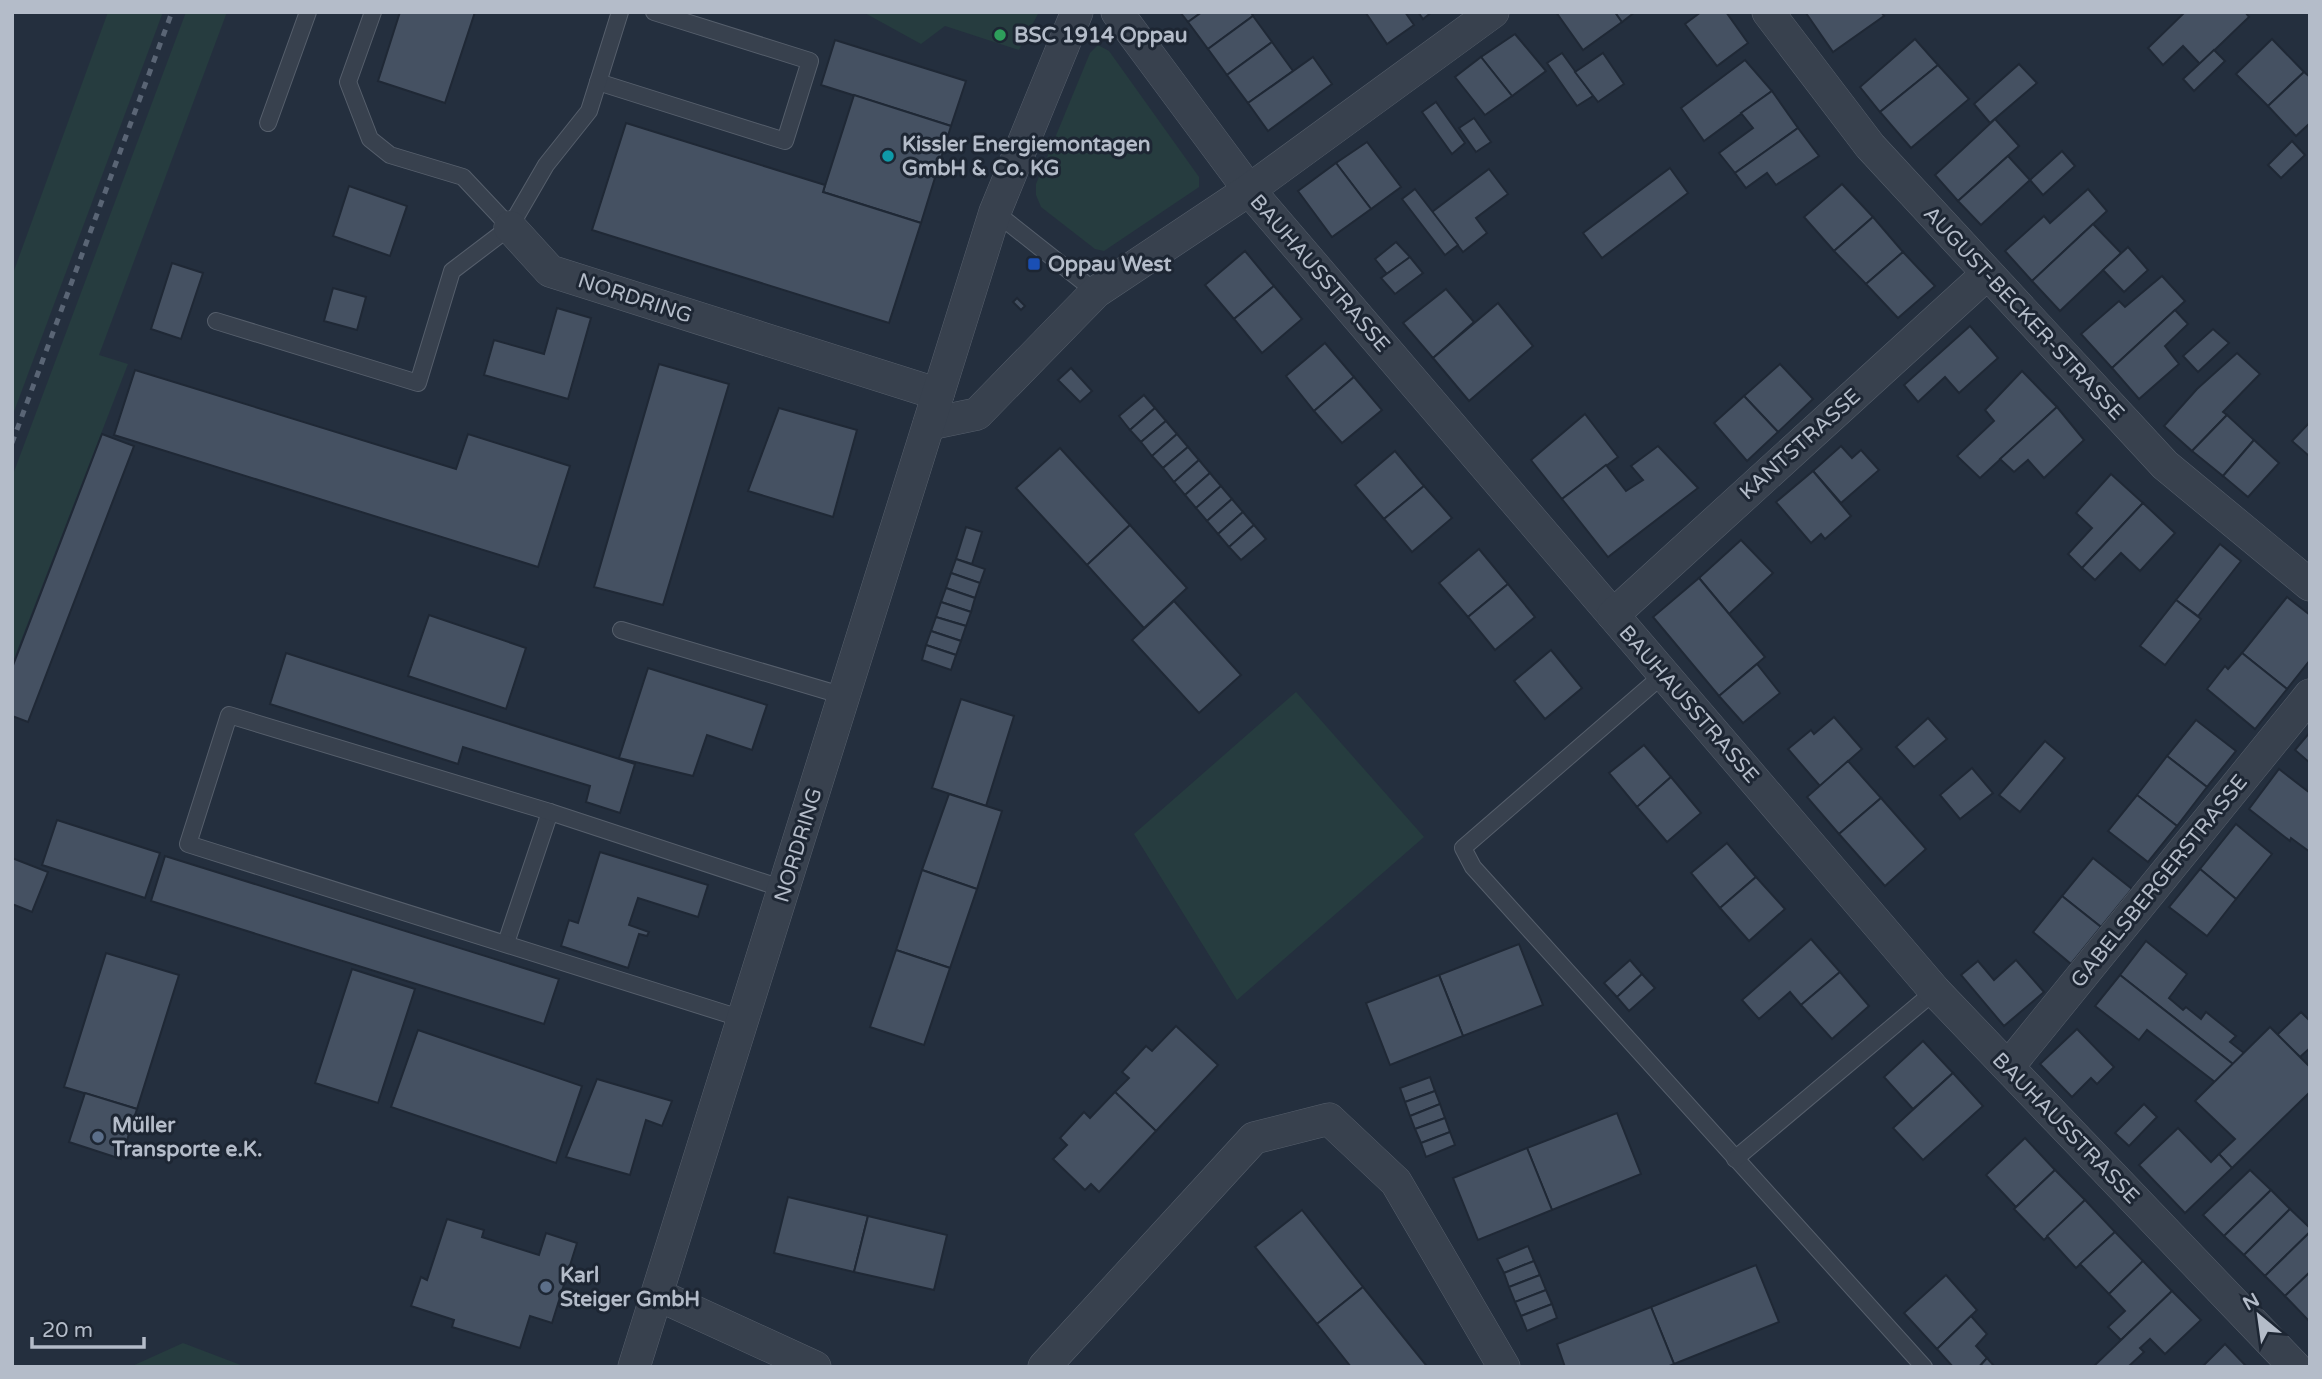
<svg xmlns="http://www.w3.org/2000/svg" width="2322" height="1379" font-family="'Varela Round',sans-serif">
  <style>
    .green { fill: #263c3f }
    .building { fill: #455162; stroke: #1f2835; stroke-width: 2 }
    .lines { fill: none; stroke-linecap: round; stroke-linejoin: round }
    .lane-casing { stroke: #565f6c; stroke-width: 18 }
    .street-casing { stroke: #565f6c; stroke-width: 33 }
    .lane { stroke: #38414e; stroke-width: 16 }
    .street { stroke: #38414e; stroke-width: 32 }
    .rail { stroke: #5a6575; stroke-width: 5; stroke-dasharray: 7 7; stroke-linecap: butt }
    .leisure-dot { fill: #2e9e5b; stroke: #1d2633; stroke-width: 2.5 }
    .culture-dot { fill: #0f9aa8; stroke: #1d2633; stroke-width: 2.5 }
    .transit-dot { fill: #1a4fb4; stroke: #1d2633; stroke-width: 2.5 }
    .service-dot { fill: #5c6f8a; stroke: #1d2633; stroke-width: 2.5 }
    .labels { text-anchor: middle; stroke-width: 6; stroke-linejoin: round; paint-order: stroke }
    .poi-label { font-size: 21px; font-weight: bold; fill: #b4bcc9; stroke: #1d2633; text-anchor: start }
    .street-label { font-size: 21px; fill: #b4bcc9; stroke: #1d2633 }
  </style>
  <rect width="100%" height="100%" fill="#242f3e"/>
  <g class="green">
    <path d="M108,12h55l-151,405v-141z"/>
    <path d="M186,12h41l-128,343 29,9 -116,300v-187z"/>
    <path d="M863,12h176l-20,38 -74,-24 -24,18z"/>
    <path d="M1098,45l11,6 90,126v10l-95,64 -9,-2 -54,-42 -5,-12v-11l54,-131z"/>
    <path d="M1296,692l128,145 -187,163 -103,-166z"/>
    <path d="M183,1343l63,24h-116z"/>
  </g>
  <g class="building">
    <path d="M400,12h75l-30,91 -67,-22z"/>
    <path d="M1180,12h22l-14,10z"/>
    <path d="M1202,12h49l2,4 -45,33 -20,-27z"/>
    <path d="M1405,12l9,13 -27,19 -21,-31z"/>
    <path d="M1418,12h14l-9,7z"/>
    <path d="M1556,12h59l7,10 -39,28z"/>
    <path d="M1615,12h20l-13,10z"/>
    <path d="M1701,12h25l22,31 -31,23 -32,-42z"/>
    <path d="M1808,12h73l3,4 -51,36 -27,-39z"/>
    <path d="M2185,12h60l4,5 -49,47 -17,-18 -20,19 -15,-17z"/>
    <path d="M1253,16l19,26 -45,33 -19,-26z"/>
    <path d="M1515,34l31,37 -34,25 -31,-39z"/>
    <path d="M1915,39l23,26 -58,47 -20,-25z"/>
    <path d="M2272,39l32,33 -36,34 -32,-32z"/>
    <path d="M835,40l131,41 -15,45 -130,-41z"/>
    <path d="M1272,42l21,29 -45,32 -21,-28z"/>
    <path d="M2214,50l11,11 -31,30 -11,-12z"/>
    <path d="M1562,53l31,43 -16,10 -30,-43z"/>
    <path d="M1603,53l21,31 -26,18 -23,-30z"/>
    <path d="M1313,57l19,27 -64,47 -20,-28z"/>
    <path d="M1481,57l31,39 -27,19 -30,-38z"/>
    <path d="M1745,60l27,31 -68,50 -23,-33z"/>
    <path d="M2019,64l18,19 -47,40 -16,-19z"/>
    <path d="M1938,65l31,34 -58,49 -31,-36z"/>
    <path d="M2304,72l6,5v46l-14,13 -28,-30z"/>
    <path d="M1772,91l26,37 -63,45 -16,-20 34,-25 -12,-15z"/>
    <path d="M854,95l97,31 -30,97 -98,-31z"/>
    <path d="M1436,102l29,41 -13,11 -30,-42z"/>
    <path d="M1474,118l17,24 -15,10 -17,-24z"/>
    <path d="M1995,119l24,27 -61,55 -23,-26z"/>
    <path d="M626,123l199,62 -2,7 98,31 -32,100 -297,-93z"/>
    <path d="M1798,128l21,28 -43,29 -9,-12 -21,15 -11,-15z"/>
    <path d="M2292,141l13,14 -24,23 -13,-13z"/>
    <path d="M1367,142l34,45 -30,22 -35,-46z"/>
    <path d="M2062,151l13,15 -32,29 -13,-15z"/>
    <path d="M2008,156l22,24 -49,45 -23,-24z"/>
    <path d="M1336,163l35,46 -39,28 -34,-46z"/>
    <path d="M1670,168l18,25 -86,65 -19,-25z"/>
    <path d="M1489,169l19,25 -32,24 11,15 -24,19 -31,-40z"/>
    <path d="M1842,184l31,33 -39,34 -30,-34z"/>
    <path d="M349,186l58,20 -17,50 -57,-20z"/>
    <path d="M1415,189l43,56 -13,10 -43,-56z"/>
    <path d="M2088,189l19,22 -75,70 -27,-30 39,-35 6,7z"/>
    <path d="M1873,217l30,35 -37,32 -32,-33z"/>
    <path d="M2093,224l28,29 -61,58 -28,-30z"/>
    <path d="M1396,242l14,15 -23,17 -12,-15z"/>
    <path d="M2128,247l20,23 -24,22 -21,-22z"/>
    <path d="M1245,251l29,35 -40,33 -29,-34z"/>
    <path d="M1903,252l32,34 -37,32 -32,-34z"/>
    <path d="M1410,257l13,16 -28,21 -14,-16z"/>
    <path d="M172,263l31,10 -22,66 -30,-10z"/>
    <path d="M2162,276l23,25 -73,67 -31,-34 38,-33 6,6z"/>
    <path d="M1274,286l28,33 -40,34 -28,-34z"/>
    <path d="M333,288l33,9 -9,33 -33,-9z"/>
    <path d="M1446,289l28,33 -41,36 -30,-35z"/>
    <path d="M1017,298l8,8 -4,4 -8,-8z"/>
    <path d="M1498,303l35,43 -64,55 -36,-43z"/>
    <path d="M557,308l34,10 -23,81 -84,-24 10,-35 50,14z"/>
    <path d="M2175,310l13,14 -23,22 14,18 -40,35 -27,-31z"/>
    <path d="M1970,326l28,32 -39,35 -14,-16 -27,25 -14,-17z"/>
    <path d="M2213,329l16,14 -31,29 -15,-16z"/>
    <path d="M1325,343l29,34 -40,34 -28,-35z"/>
    <path d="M2237,353l23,21 -37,38 4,3 -35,36 -28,-25 33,-37z"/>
    <path d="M659,364l70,20 -66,221 -69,-18z"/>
    <path d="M1780,364l33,35 -35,33 -34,-36z"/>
    <path d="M1071,368l21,23 -12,11 -22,-22z"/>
    <path d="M135,370l321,99 12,-35 102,32 -32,101 -424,-132z"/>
    <path d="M2022,371l35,36 -77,71 -23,-22 37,-35 -9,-11z"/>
    <path d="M1354,377l28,33 -40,33 -28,-32z"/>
    <path d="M1144,395l11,13 -25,22 -11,-14z"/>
    <path d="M1744,396l34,36 -31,29 -33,-38z"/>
    <path d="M2057,407l27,33 -40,38 -16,-18 -14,12 -14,-13z"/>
    <path d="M779,408l78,22 -24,87 -85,-26z"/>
    <path d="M1155,408l11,13 -25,21 -11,-12z"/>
    <path d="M1585,414l33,43 -56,42 -31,-39z"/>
    <path d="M2227,415l27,25 -31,36 -31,-25z"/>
    <path d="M1166,421l11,13 -25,22 -11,-14z"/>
    <path d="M2310,422v33l-1,1 -17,-15z"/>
    <path d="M102,434l32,12 -106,276 -16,-6v-48z"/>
    <path d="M1177,434l11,13 -25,21 -11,-12z"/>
    <path d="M2254,440l25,23 -31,34 -25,-21z"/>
    <path d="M1658,446l40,42 -90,69 -46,-58 44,-34 20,26 17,-11 -12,-14z"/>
    <path d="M1841,446l11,12 9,-8 18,20 -38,33 -28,-32z"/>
    <path d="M1188,447l11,13 -25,22 -11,-14z"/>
    <path d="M1060,448l70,77 -43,40 -71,-77z"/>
    <path d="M1395,451l29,35 -40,33 -29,-34z"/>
    <path d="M1199,460l11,13 -25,22 -11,-13z"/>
    <path d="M1813,471l38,45 -26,23 -4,-5 -10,9 -35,-41z"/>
    <path d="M1210,473l11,13 -25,22 -11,-13z"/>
    <path d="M2111,474l32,29 -61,65 -14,-14 24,-26 -16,-15z"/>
    <path d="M1221,486l11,13 -25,22 -11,-13z"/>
    <path d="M1424,486l28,32 -40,34 -28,-33z"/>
    <path d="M1232,499l11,13 -25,22 -11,-13z"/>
    <path d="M2143,503l32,30 -35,38 -19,-18 -26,27 -13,-12z"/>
    <path d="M1243,512l11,13 -25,22 -11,-13z"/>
    <path d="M1130,525l57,63 -43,40 -57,-63z"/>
    <path d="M1254,525l12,14 -25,21 -12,-13z"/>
    <path d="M966,527l16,5 -10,32 -16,-5z"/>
    <path d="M1741,540l32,33 -44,41 -30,-36z"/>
    <path d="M2220,544l21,17 -43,55 -22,-16z"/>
    <path d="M1479,549l29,35 -40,33 -29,-34z"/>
    <path d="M956,559l29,10 -5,14 -29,-10z"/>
    <path d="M951,573l29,10 -5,15 -29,-10z"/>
    <path d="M1699,578l66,79 -46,39 -66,-79z"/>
    <path d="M1508,584l27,33 -40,33 -27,-33z"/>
    <path d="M946,588l29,10 -4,14 -30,-10z"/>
    <path d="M2287,597l23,18v45l-23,29 -45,-36z"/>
    <path d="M2176,600l25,19 -36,46 -25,-19z"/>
    <path d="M1174,601l67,74 -42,38 -67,-73z"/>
    <path d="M941,602l30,10 -5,14 -30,-9z"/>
    <path d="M429,615l97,33 -20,61 -98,-33z"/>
    <path d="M936,617l30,9 -5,15 -30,-10z"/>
    <path d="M931,631l30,10 -5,14 -30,-10z"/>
    <path d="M926,645l30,10 -5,15 -29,-10z"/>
    <path d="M1551,650l31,38 -37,31 -31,-38z"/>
    <path d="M286,653l349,111 -15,49 -34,-11 4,-16 -127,-39 -5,17 -188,-60z"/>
    <path d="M2242,653l45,36 -32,40 -48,-40 18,-23 3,3z"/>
    <path d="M1757,664l23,29 -37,30 -24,-27z"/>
    <path d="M648,668l119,37 -15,45 -45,-15 -14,41 -74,-18z"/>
    <path d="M961,699l53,17 -28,90 -54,-18z"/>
    <path d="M1834,717l28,32 -42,37 -32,-37 23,-19 3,4z"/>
    <path d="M1928,718l19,21 -33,28 -18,-20z"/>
    <path d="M2196,720l40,31 -29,36 -40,-31z"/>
    <path d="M2310,732v31l-15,-13z"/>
    <path d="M2045,741l20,17 -45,54 -21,-17z"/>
    <path d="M1644,745l27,32 -34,30 -28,-34z"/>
    <path d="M2167,756l40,31 -30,39 -40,-31z"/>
    <path d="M1848,761l33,37 -42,36 -32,-37z"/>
    <path d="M1972,768l21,25 -33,26 -20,-24z"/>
    <path d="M2279,769l31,24v59l-19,-14 -1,3 -41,-32z"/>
    <path d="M1671,777l30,36 -34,29 -30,-35z"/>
    <path d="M949,794l53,17 -25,78 -55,-19z"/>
    <path d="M2137,795l40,31 -29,36 -40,-31z"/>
    <path d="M1881,798l45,51 -41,37 -46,-52z"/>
    <path d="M57,820l103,33 -15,45 -103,-33z"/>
    <path d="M2236,824l36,30 -36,45 -36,-30z"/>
    <path d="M1727,843l29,34 -36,31 -29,-35z"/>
    <path d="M600,852l108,33 -10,32 -60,-19 -9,27 20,7 -2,4 -8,-2 -11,34 -67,-22 8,-26 9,3z"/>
    <path d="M165,856l394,123 -15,45 -393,-123z"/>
    <path d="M12,858l36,14 -16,40 -20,-8z"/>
    <path d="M2093,858l39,31 -31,38 -39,-31z"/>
    <path d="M2200,869l36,30 -29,37 -38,-29z"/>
    <path d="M922,870l55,19 -27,79 -54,-18z"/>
    <path d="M1756,877l29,32 -36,32 -29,-33z"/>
    <path d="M2062,896l39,31 -30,37 -38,-32z"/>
    <path d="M1811,939l29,33 -39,33 -11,-13 -31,27 -17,-19z"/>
    <path d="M2146,941l41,33 -18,24 14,12 3,-3 15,12 5,-7 30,24 -6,6 14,11 -11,11 -113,-89z"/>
    <path d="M1519,944l24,61 -80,31 -24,-61z"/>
    <path d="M896,950l54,18 -26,77 -54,-18z"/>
    <path d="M106,953l73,22 -42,134 -73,-22z"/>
    <path d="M1630,960l12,14 -25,23 -13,-14z"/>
    <path d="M2016,960l28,32 -40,34 -43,-51 17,-14 16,19z"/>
    <path d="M352,969l63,20 -37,114 -63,-20z"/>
    <path d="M1840,972l29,34 -37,33 -31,-34z"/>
    <path d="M1642,974l13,14 -26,23 -12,-14z"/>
    <path d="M1439,975l24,61 -73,29 -24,-62z"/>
    <path d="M2120,975l113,89 -18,18 -68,-52 -8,10 -44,-34z"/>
    <path d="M2301,1012l9,9v27l-10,9 -23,-22z"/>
    <path d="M1176,1026l42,39 -62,66 -41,-39 14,-14 -7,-6 24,-26 6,5z"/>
    <path d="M2270,1027l40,40v25l-78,76 -13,-14 16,-15 -40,-38z"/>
    <path d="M2077,1029l37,38 -17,17 -6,-6 -19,19 -32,-33z"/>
    <path d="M418,1030l164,56 -26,77 -165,-56z"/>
    <path d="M1923,1041l30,32 -40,36 -29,-32z"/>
    <path d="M1953,1073l30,33 -60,54 -30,-32z"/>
    <path d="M1430,1077l5,14 -30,11 -5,-14z"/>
    <path d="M597,1079l75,22 -10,25 -16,-6 -16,55 -64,-18z"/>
    <path d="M1435,1091l5,13 -30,12 -5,-14z"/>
    <path d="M1115,1092l41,39 -57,61 -8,-8 -6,6 -32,-31 14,-14 -7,-7 24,-26 6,6z"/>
    <path d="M85,1093l52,16 -16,50 -52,-17z"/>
    <path d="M1440,1104l5,14 -30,11 -5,-13z"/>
    <path d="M2144,1104l13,13 -28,29 -14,-13z"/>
    <path d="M1617,1113l24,61 -89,36 -25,-62z"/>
    <path d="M1445,1118l5,14 -29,11 -6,-14z"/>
    <path d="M2178,1128l33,34 8,-8 13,14 -47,45 -46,-48z"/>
    <path d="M1450,1132l5,13 -29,12 -5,-14z"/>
    <path d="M2025,1138l30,32 -39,37 -30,-32z"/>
    <path d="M1527,1148l25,62 -74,30 -25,-62z"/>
    <path d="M2055,1170l30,30 -41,40 -30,-31z"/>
    <path d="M2250,1170l21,20 -47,46 -21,-21z"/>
    <path d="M2271,1190l19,19 -46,46 -20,-19z"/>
    <path d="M788,1197l80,19 -14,56 -80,-19z"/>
    <path d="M2085,1200l30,32 -39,36 -29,-32z"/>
    <path d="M2290,1209l20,19v4l-45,44 -21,-21z"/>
    <path d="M1302,1210l61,77 -46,37 -62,-77z"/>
    <path d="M868,1216l79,19 -13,55 -80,-18z"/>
    <path d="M447,1219l37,11 -2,7 57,18 7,-22 31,10 -25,80 -22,-7 -10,32 -68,-21 2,-7 -43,-14 10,-29 6,3z"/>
    <path d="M2115,1232l28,29 -34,33 -29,-30z"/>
    <path d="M2310,1232v40l-25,24 -20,-20z"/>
    <path d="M1528,1246l6,15 -30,12 -7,-14z"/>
    <path d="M1534,1261l6,14 -31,12 -5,-14z"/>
    <path d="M2143,1261l29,30 -51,49 -13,-13 17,-16 -16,-17z"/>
    <path d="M1756,1265l23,57 -105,42 -23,-57z"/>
    <path d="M2310,1272v49h-1l-24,-25z"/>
    <path d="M1540,1275l6,15 -31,12 -6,-15z"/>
    <path d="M1946,1275l31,35 -40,39 -33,-36z"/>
    <path d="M1363,1287l63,78 -3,2h-72l-34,-43z"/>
    <path d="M1546,1290l6,14 -31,12 -6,-14z"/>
    <path d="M2172,1291l29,29 -36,34 -15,-15 -10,9 4,4 -16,15h-35z"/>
    <path d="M1552,1304l5,14 -30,13 -6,-15z"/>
    <path d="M1651,1307l23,57 -7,3h-102l-8,-23z"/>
    <path d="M1971,1316l16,18 -11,12 11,12 -8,9h-26l-16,-18z"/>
    <path d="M2225,1344l22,23h-45z"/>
    <path d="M1987,1358l8,9h-16z"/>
  </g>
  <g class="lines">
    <g class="lane-casing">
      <g id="lane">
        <path d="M373,12l-25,70 22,57 20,16 73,22 47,50"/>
        <path d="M598,82l187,59 25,-80 -156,-49"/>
        <path d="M268,123l40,-111"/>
        <path d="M995,212l101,80"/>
        <path d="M216,321l202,62 34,-112 58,-44 36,-62 43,-54 31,-99"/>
        <path d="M621,630l223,66"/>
        <path d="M1664,674l-201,174 10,19 451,500"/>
        <path d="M506,943l44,-131"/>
        <path d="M743,1019l-555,-175 41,-129 321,97 234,77"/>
        <path d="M1735,1159l200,-168"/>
      </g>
    </g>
    <g class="street-casing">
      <g id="street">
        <path d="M1117,12l132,178 686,801 360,376"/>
        <path d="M1768,12l102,134 295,319 145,120"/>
        <path d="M510,227l40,44 388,123"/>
        <path d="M929,424l48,-10 119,-122 153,-102 244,-178"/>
        <path d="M1613,615l374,-341"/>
        <path d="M2008,1067l302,-372"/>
        <path d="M658,1295l157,72"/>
        <path d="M634,1367l361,-1155 82,-200"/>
        <path d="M1044,1367l210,-229 75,-19 67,63 108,185"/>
      </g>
    </g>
    <use href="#lane" class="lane"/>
    <use href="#street" class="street"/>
    <path class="rail" d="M12,443l160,-431"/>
  </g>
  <circle class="leisure-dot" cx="1000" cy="35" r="7"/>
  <circle class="culture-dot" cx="888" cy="156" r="7"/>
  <rect class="transit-dot" x="1027" y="257" width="14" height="14" rx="3.5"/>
  <g class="service-dot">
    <circle cx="98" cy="1137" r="7"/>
    <circle cx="546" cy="1287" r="7"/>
  </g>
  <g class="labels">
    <g class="poi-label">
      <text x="1014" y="42">BSC 1914 Oppau</text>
      <text x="902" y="151">Kissler Energiemontagen<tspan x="902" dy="24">GmbH &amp; Co. KG</tspan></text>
      <text x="1048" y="271">Oppau West</text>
      <text x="112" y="1132">Müller<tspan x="112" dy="24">Transporte e.K.</tspan></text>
      <text x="560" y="1282">Karl<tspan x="560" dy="24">Steiger GmbH</tspan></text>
    </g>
    <g class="street-label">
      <text transform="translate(1320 273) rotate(49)" y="7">BAUHAUSSTRASSE</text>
      <text transform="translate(635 298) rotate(18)" y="7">NORDRING</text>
      <text transform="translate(2024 313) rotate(47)" y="7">AUGUST-BECKER-STRASSE</text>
      <text transform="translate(1800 444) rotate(-42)" y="7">KANTSTRASSE</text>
      <text transform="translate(1689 704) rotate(49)" y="7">BAUHAUSSTRASSE</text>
      <text transform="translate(798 845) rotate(-73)" y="7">NORDRING</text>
      <text transform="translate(2159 881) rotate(-51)" y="7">GABELSBERGERSTRASSE</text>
      <text transform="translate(2066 1128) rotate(46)" y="7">BAUHAUSSTRASSE</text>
    </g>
  </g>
  <rect width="2322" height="1379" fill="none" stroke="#b4bcc9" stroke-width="28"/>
  <g transform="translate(2259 1316) rotate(331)" stroke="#1d2633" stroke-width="5" paint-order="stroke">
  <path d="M0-5L12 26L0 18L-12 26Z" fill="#b4bcc9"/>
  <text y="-10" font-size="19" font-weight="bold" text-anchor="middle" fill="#b4bcc9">N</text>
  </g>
  <path d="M32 1337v10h112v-10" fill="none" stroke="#b4bcc9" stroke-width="3.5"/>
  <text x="42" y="1337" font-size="21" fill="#b4bcc9" stroke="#1d2633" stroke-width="5" paint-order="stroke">20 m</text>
</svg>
